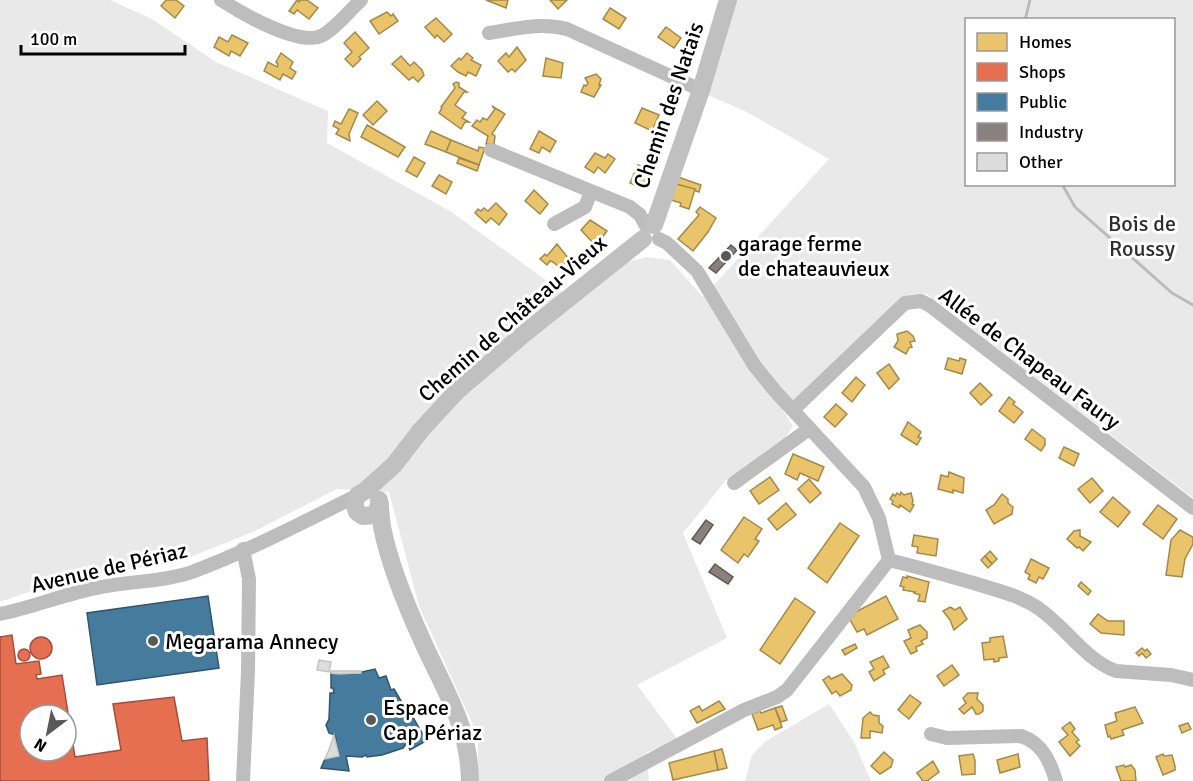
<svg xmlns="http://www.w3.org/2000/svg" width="1193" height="781" font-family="Signika,sans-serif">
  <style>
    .green { fill: #e9e9e9; fill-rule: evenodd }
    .homes { fill: #e9c46a; stroke: #a3894a; stroke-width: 1.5 }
    .shops { fill: #e76f51; stroke: #a24e39; stroke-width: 1.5; fill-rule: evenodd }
    .public { fill: #457b9d; stroke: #30566e; stroke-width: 1.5 }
    .industry { fill: #8a817c; stroke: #615a57; stroke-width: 1.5 }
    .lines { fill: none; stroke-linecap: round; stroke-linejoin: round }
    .stream { stroke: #bbb; stroke-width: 3 }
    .building { fill: #dcdcdc; stroke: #c4c4c4; stroke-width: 1.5 }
    .street { stroke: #bdbdbd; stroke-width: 14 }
    .secondary { stroke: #c0c0c0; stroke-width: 18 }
    .poi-dot { fill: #595959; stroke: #fff; stroke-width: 2 }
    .labels { text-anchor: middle; stroke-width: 6; stroke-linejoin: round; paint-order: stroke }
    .street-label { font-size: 22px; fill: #000; stroke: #fff }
    .park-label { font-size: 22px; fill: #2e2e2e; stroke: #fff }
    .poi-label { font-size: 22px; fill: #000; stroke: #fff; text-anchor: start }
  </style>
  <rect width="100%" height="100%" fill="#fff"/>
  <g class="green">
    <path d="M0,0h110l42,19 64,43 112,49 -1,32 123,68 125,90 55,-40 18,-4 22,3 33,37 126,-138 -84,-48 -42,-18 31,-93h459v498l-266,-204 -18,1 -12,6 -114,110 10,15 -10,15 -57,39 -43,53 44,105 -90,47 41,55 -32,13 3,28h-171v-45l-59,-130 -30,-114 -52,-3 -84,43 -75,30 -113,17 -65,23zM966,20h208v164h-208z"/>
    <path d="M829,704l25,38 17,39h-126l7,-26 14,-14z"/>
  </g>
  <g class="homes">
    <path d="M166,0h10l8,6 -9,12 -14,-12z"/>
    <path d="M297,0l2,2 1,-2h7l11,8 -9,11 -12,-9 -3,4 -5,-3z"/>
    <path d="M486,0h22l-2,8z"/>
    <path d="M550,0h17l-9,9z"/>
    <path d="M610,8l16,10 -7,11 -16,-10z"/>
    <path d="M387,12l4,4 2,-2 5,7 -19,13 -9,-13z"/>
    <path d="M436,18l16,16 -8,8 -7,-7 -2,3 -10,-11z"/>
    <path d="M666,27l15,11 -7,10 -16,-11z"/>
    <path d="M355,32l14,16 -10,9 2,2 -8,8 -8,-8 7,-7 -8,-9z"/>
    <path d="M232,35l16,8 -8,13 -9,-5 -2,5 -15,-9 5,-10 9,5z"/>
    <path d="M517,47l9,13 -11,12 -3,-3 -4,3 -10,-11 8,-8 3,4z"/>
    <path d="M281,53l12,9 -3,6 6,4 -4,7 -9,-5 -3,6 -16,-9 4,-9 9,5 1,-3 -2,-2z"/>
    <path d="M467,53l6,5 -2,2 10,5 -5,11 -8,-4 -2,4 -8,-4 -7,-6 8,-8 2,2z"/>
    <path d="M401,56l9,10 4,-4 8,8 2,5 -6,7 -5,-5 -4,3 -17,-16z"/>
    <path d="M546,58l17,5 -2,15 -18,-2z"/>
    <path d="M596,74l5,5 -2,6h2l-7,12 -13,-5 3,-7 2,1 2,-3 -3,-5z"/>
    <path d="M456,82l3,1v4l8,5h-3l-9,13 11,8 -4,5 7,4h-4l-4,7 -22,-16 3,-5 -1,-1 14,-19 -2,-4z"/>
    <path d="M377,101l10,10 -14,14 -10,-10z"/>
    <path d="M492,106l13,8 -13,20 3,2 -1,8h-8l2,-8 -16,-10 5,-6 3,2 3,-4 4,2 8,-11z"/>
    <path d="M642,108l17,7 -7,16 -17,-8z"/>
    <path d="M349,109l9,4 -9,21 1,7 -14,-7 3,-5 -6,-3 2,-5 6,3z"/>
    <path d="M367,125l38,22 -7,10 -37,-20z"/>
    <path d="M431,131l20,9 -5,12 -21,-8z"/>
    <path d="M539,131l17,10 -6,11 -8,-5 -3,6 -9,-4z"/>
    <path d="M451,140l27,11 1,-4 6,1 -6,17 -33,-13z"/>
    <path d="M595,153l10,5 3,-4 7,5 -10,14 -7,-6 -4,6 -9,-6z"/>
    <path d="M414,157l11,6 -8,14 -11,-6z"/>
    <path d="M459,158l20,7 -2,6 -20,-8z"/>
    <path d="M638,165l13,5 -8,19 -13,-6z"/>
    <path d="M439,175l13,7 -6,12 -14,-8z"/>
    <path d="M678,177l23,8 -2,7 -23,-8z"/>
    <path d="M676,184l19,5 -6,20 -9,-3 1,-3 -10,-3z"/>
    <path d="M534,190l14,14 -8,10 -15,-13z"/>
    <path d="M496,203l11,11 -8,11 -8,-7 -5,5 -11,-10 3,-4 3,2 3,-3 4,3z"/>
    <path d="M700,207l16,11 -8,14 -15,19 -15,-12 21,-24 -3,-3z"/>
    <path d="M590,220l17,11 -11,15 -15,-16z"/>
    <path d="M557,244l12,15 -9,9 -7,-6 -3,-1 -3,4 -7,-6 5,-5 2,2z"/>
    <path d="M907,331l6,5 2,5 -5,1 2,5 -3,1 -3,6 -12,-7 4,-6 -1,-7z"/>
    <path d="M948,358l11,3 1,-3 6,2 -4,14 -17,-5z"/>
    <path d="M889,364l10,15 -10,10 -12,-16z"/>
    <path d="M856,377l9,8 -13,17 -10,-9z"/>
    <path d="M980,383l12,12 -11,10 -11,-12z"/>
    <path d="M1009,397l6,5 -2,2 10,8 -9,11 -15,-12z"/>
    <path d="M836,404l11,10 -12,13 -11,-10z"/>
    <path d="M908,422l13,10 -3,5 3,1 -4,7 -16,-10z"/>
    <path d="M1032,429l13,10v6l-4,6 -16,-12z"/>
    <path d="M1064,447l15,7 -5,12 -15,-8z"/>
    <path d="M793,454l31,13 -6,14 -18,-8 -3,7 -12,-6z"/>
    <path d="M949,472l15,6 -1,15 -10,-3v3l-15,-4 3,-14 7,2z"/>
    <path d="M770,477l9,13 -20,14 -9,-13z"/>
    <path d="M1092,478l11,13 -13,12 -12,-14z"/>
    <path d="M809,479l12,14 -11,10 -12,-14z"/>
    <path d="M901,492l3,3 7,-2 2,8 -1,3 2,1 -4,7 -10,-7 -1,3 -7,-4 1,-3 -3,-2 3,-5 2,2 2,-3 3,2z"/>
    <path d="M1002,494l6,5v4l5,4 -1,7 -18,10 -8,-14 8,-5z"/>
    <path d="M1113,497l17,15 -12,15 -18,-15z"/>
    <path d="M786,503l10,12 -19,15 -9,-11z"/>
    <path d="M1158,505l19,14 -14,20 -20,-15z"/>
    <path d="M744,517l18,12 -7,10 4,2 -11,16 -4,-3 -6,9 -17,-13z"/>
    <path d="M840,523l19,13 -32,47 -19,-15z"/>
    <path d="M1080,530v6l11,6 -8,9 -4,-4 -2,1 -10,-9 7,-8z"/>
    <path d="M1180,530l13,7v7l-8,15 -3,18 -16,-2 5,-35z"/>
    <path d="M914,535l24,4 -2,17 -19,-3 1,-6 -6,-1z"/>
    <path d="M990,551l7,8 -5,5 -7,-8z"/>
    <path d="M985,556l7,8 -4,4 -7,-8z"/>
    <path d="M1031,559l18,9 -6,11 -4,-2 -3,6 -8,-4 2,-4 -5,-3z"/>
    <path d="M907,576l22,6 -4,20 -7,-1 2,-6 -6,-2 1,-1 -12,-2 1,-3 -4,-1 3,-9 4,1z"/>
    <path d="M1081,582l10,9 -3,4 -10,-9z"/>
    <path d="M886,596l12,23 -31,16 -3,-6 -7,3 -9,-16z"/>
    <path d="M795,598l20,14 -35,52 -20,-14z"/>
    <path d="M950,607l5,3 5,-3 7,12 -13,11 -4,-10 -7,-9z"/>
    <path d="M1098,614l10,7h16v14l-23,-2 -11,-9z"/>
    <path d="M920,625l7,7v6l-6,3 2,3 -7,3 1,4 -6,3 -7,-13 7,-3 -3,-8z"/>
    <path d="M1003,636l4,21 -8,1v3l-5,1v-3l-10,1 -2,-17 8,-1v-4z"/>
    <path d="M855,644l2,4 -12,7 -3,-5z"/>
    <path d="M1142,648l3,3 2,-2 4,5 -5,4 -4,-5 -3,3 -3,-3z"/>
    <path d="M883,656l6,11 -6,3 2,4 -11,7 -5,-9 5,-3 -4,-7z"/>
    <path d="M952,665l7,10 -15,11 -7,-10z"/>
    <path d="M842,674l10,11 -1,5 -11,6 -4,-5 -4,3 -9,-14 6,-4 2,3z"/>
    <path d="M968,693h10l-1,6 6,6v6l-4,3h-3l-4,-7 -8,7 -5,-5 7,-6 -3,-5z"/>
    <path d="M910,695l11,8 -12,16 -11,-9z"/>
    <path d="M719,701l6,8 -28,14 -7,-12 9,-5 3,5z"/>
    <path d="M782,706l5,14 -6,2 -6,-14z"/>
    <path d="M1135,707l8,16 -21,7 2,5 -13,4 -1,-3 -2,1 -3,-12 12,-4 -2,-8z"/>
    <path d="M775,708l7,19 -7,3 -2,-5 -15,5 -6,-16 8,-3 1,2z"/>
    <path d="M870,712l3,3 6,1v7l4,3 -1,7 -12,-2v7h-9l2,-20z"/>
    <path d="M1070,722l5,7 -3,3 7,8 -3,2 4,4 -10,10 -11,-14 9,-7 -6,-7z"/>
    <path d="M1188,723l3,6 -9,4 -3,-7z"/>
    <path d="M722,749l5,19 -9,2 -4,-19z"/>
    <path d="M714,751l4,19 -45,10 -4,-17z"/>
    <path d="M884,752l9,8 -2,7 -11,7 -9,-8z"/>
    <path d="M973,754l2,6v14l-13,1 -3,-19z"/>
    <path d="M1018,754l2,13 -20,6 -3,-13z"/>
    <path d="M1163,754l1,2 8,-1 3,11v4l-12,5 -7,-18z"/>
    <path d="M933,761l6,11 -12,9h-4l-6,-8z"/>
    <path d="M1124,765l1,2 6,-2 4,5 1,11h-15l-5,-14z"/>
  </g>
  <g class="shops">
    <path d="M12,635l4,29 23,-3 2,13 -5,1 1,4 25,-4 13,82 46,-7 -8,-46 61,-7 8,44 25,-3 2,43h-209v-144zM30,715h36v36h-36z"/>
    <circle cx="41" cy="648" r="11"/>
    <circle cx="24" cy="655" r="6"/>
  </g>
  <g class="public">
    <path d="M208,596l11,72 -122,17 -10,-72z"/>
    <path d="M375,669l4,9 7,-2 5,14 3,-1 13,22 2,-1 10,18 -2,1 1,3 3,-1 5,10 -16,9 -3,-7 -4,5 -21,7 -15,2 -1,-2 -4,2 -16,-1 3,15 -28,-3 4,-9 14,-3 -4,-21 -6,-2 -3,-8 3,-6 1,-26h4l-1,-5h-2v-15l22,1z"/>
  </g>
  <g class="industry">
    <path d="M731,245l6,5 -21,23 -7,-5z"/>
    <path d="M706,520l7,5 -13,19 -8,-5z"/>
    <path d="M715,564l18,13 -5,7 -19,-12z"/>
  </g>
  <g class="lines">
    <g class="stream">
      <path d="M1025,20l5,-20"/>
      <path d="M1062,184l13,23 97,86 21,12"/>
    </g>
  </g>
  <g class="building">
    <path d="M319,660l12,2 -2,10 -12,-2z"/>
    <path d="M331,671h30v2l-22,1 -8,-1z"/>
    <path d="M334,735l5,21 -14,3 5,-12z"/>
  </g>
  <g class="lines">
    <g class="street">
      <path d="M221,0c20,13 80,48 102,35 14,-8 26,-24 38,-35"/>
      <path d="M489,33c26,-4 51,-11 78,-4l134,61"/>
      <path d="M491,150l139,57 10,8 6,11"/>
      <path d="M554,224l31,-17 6,-15"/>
      <path d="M793,410l112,-107 16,-2 8,4 264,203"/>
      <path d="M734,483l75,-54"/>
      <path d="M243,549l6,30 -1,92 -5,110"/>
      <path d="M889,560c29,7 56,15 85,23 21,7 45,12 64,25 28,19 46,51 78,63l55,4 22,5"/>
      <path d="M0,614c34,-7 67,-21 101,-27 30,-6 62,-5 91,-15 56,-21 112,-50 166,-77"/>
      <path d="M931,734l16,4 74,-2c21,7 29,25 35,45"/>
      <path d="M611,781l133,-71 33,-13 10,-7 102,-130 -10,-42 -15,-31 -89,-96 -21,-26 -57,-94 -30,-28 -8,-4"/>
    </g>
    <g class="secondary">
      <path d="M654,225l47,-135 27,-90"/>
      <path d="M379,500c1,9 2,18 3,27 7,35 25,80 40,113 22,50 47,84 48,141"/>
      <path d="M380,505l-6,10 -11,1 -6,-4 -3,-9 4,-8 7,-4 29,-26 27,-35 36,-39 68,-58 118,-94"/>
    </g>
  </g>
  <g class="poi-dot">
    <circle cx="726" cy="256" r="6"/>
    <circle cx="153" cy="641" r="6"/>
    <circle cx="371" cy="720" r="6"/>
  </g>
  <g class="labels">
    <g class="street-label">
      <text transform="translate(668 105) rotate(-71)" y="8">Chemin des Natais</text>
      <text transform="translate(512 318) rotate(-41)" y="8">Chemin de Château-Vieux</text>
      <text transform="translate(1030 358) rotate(37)" y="8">Allée de Chapeau Faury</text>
      <text transform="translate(109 567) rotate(-13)" y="8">Avenue de Périaz</text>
    </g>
    <g class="park-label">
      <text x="1142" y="231">Bois de<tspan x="1142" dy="25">Roussy</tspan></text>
    </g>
    <g class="poi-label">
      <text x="738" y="251">garage ferme<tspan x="738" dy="25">de chateauvieux</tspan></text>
      <text x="165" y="649">Megarama Annecy</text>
      <text x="383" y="715">Espace<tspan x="383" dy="25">Cap Périaz</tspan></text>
    </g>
  </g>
  <rect x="965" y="18" width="210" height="168" fill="#ffffff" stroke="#999999" stroke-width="1.5"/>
  <rect x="977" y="33" width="30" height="18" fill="#e9c46a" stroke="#999999" stroke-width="1.5"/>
  <text x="1019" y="48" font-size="18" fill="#000000">Homes</text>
  <rect x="977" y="63" width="30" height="18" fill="#e76f51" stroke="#999999" stroke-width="1.5"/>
  <text x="1019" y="78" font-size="18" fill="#000000">Shops</text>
  <rect x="977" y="93" width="30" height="18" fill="#457b9d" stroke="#999999" stroke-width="1.5"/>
  <text x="1019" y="108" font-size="18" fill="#000000">Public</text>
  <rect x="977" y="123" width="30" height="18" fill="#8a817c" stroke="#999999" stroke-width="1.5"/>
  <text x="1019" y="138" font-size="18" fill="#000000">Industry</text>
  <rect x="977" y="153" width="30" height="18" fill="#dcdcdc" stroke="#999999" stroke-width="1.5"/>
  <text x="1019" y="168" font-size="18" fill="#000000">Other</text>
  <g transform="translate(48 733) rotate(212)"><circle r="28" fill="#ffffff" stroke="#999999" stroke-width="1.5"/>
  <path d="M0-4.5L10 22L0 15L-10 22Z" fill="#595959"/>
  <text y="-9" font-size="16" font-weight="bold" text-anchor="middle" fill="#000000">N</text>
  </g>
  <path d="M21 45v9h164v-9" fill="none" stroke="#000000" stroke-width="3"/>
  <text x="30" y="45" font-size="18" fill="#000000" stroke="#ffffff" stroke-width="4.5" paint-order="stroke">100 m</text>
</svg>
